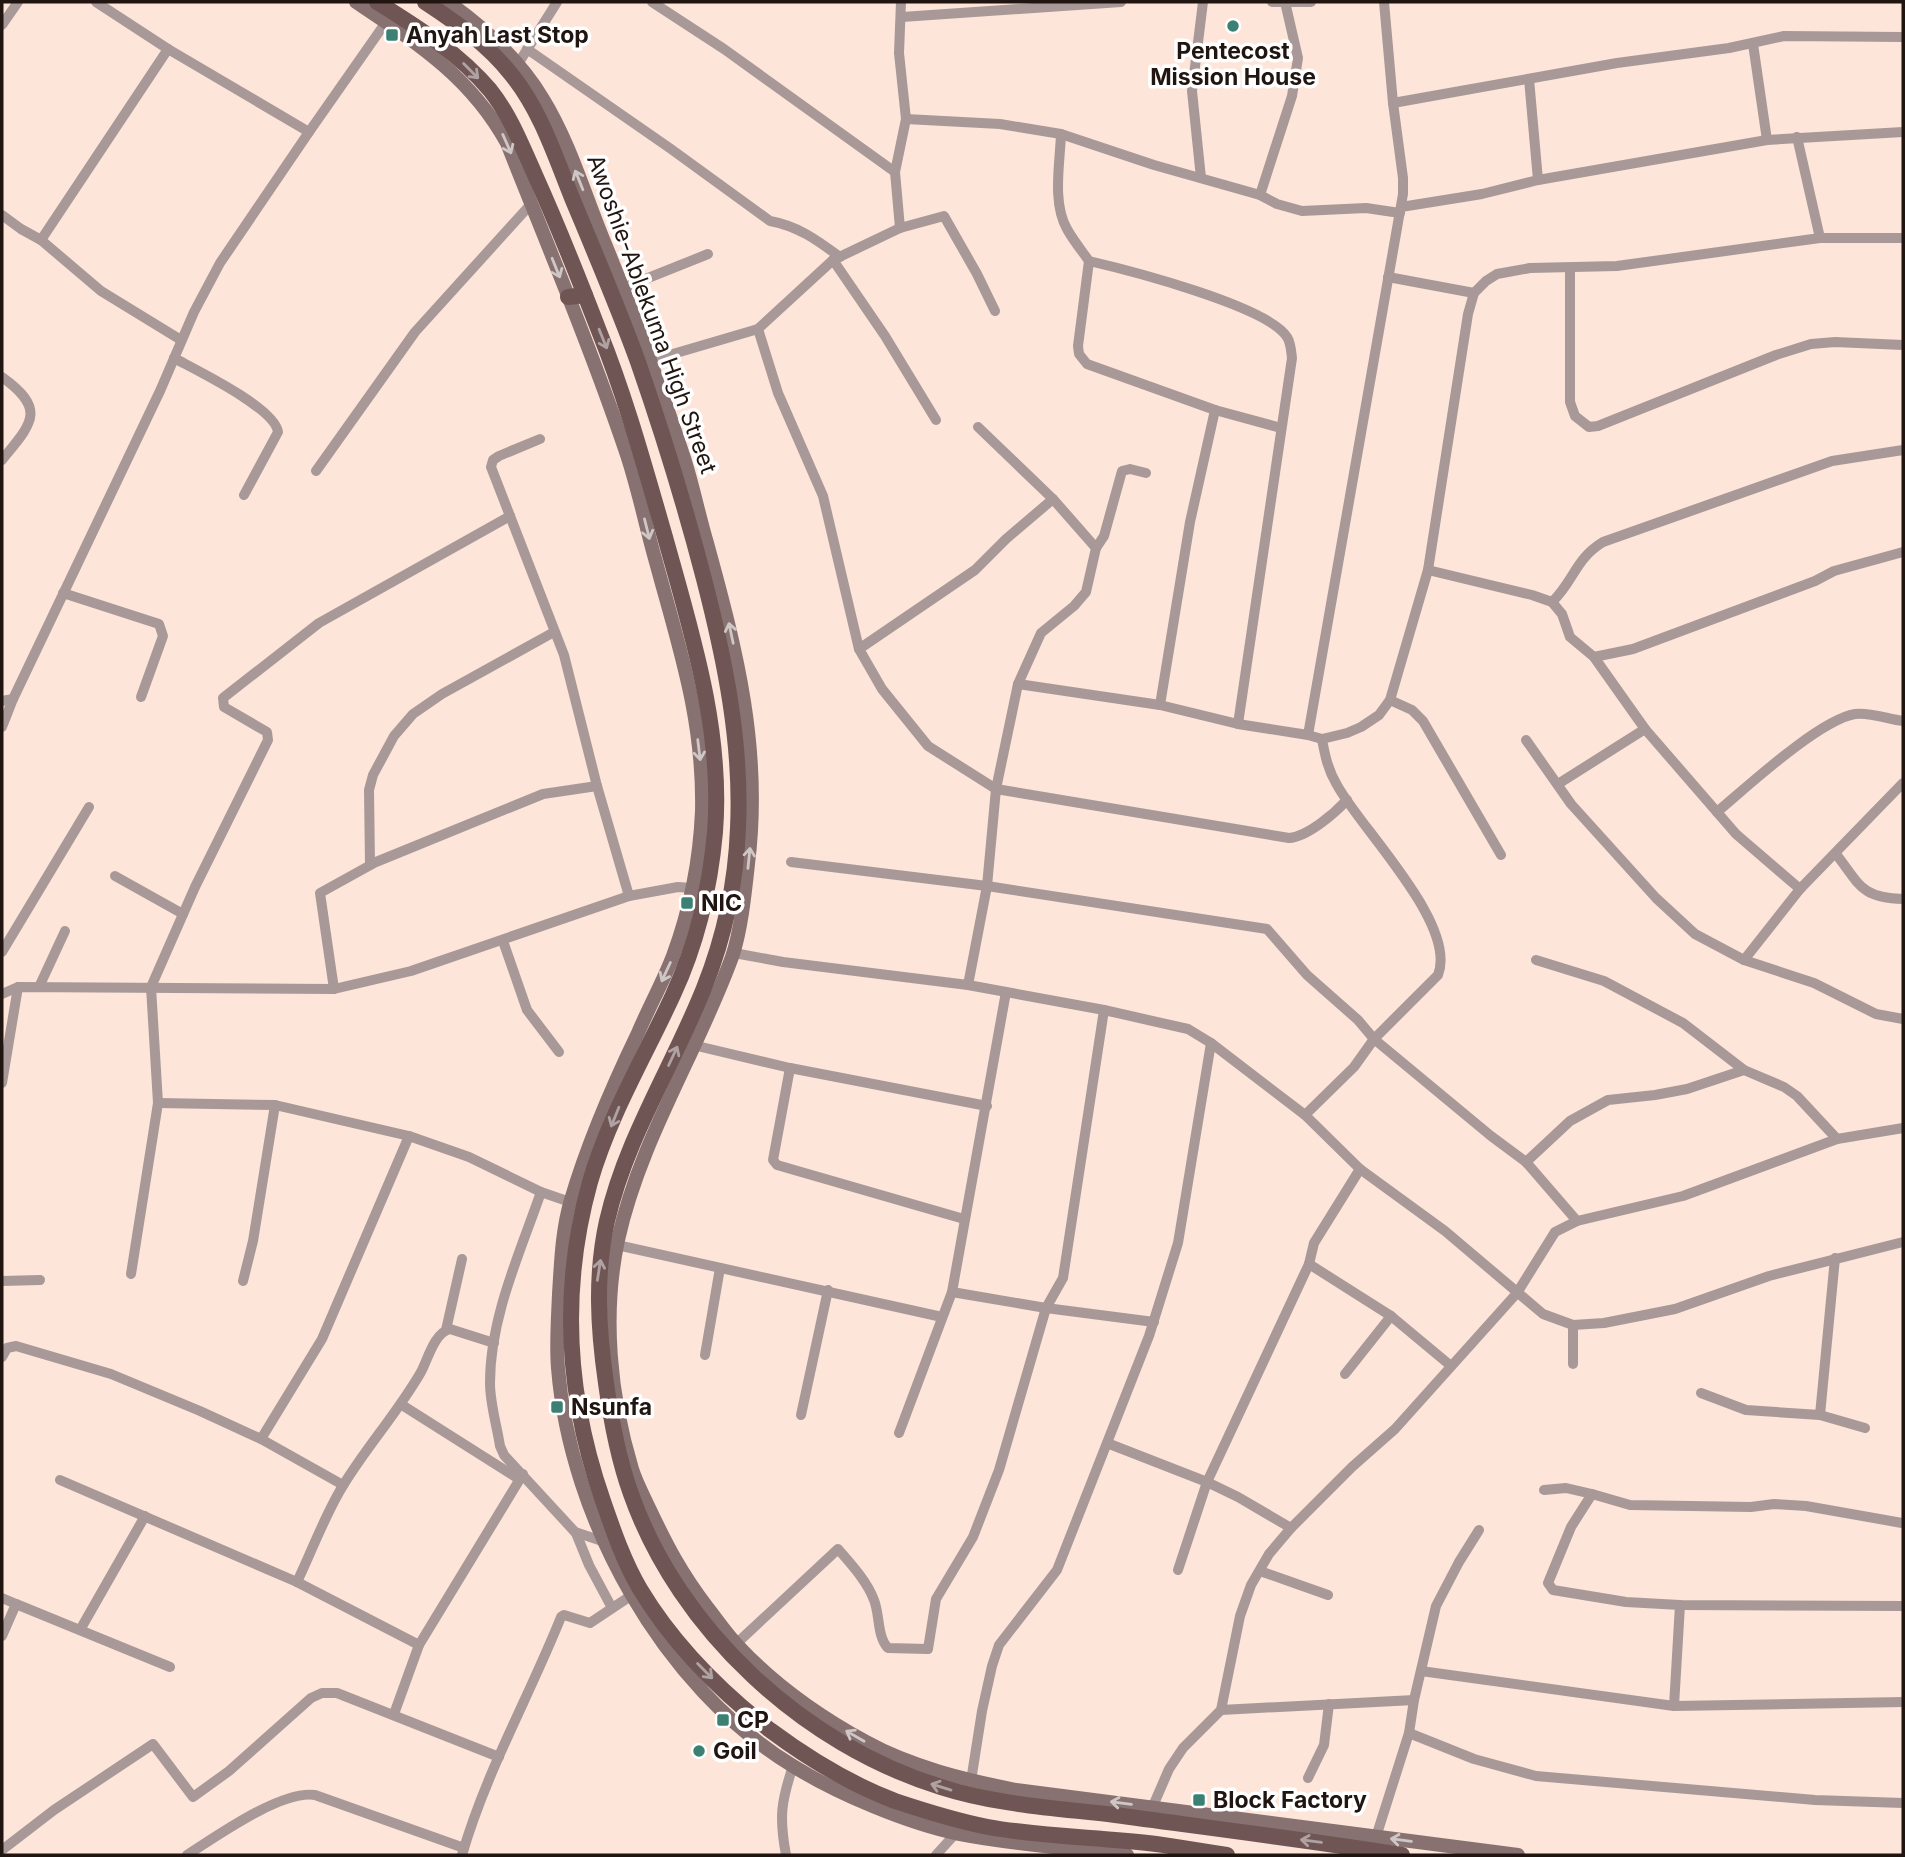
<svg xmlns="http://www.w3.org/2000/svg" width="1905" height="1857" font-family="Inter,sans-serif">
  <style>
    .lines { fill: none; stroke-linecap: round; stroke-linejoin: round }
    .street { stroke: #a89998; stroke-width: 10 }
    .secondary { stroke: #877271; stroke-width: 14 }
    .primary { stroke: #6f5655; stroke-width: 16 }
    .oneway { stroke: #b0a2a2 }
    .oneway2 { stroke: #cfc7c6 }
    .poi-dot { fill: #3c8074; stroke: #fff; stroke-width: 2.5 }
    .labels { text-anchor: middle; stroke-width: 7; stroke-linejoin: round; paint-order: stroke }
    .poi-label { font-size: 23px; font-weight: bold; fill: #201510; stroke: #fff; text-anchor: start }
    .street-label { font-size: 23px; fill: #201510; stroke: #fff }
  </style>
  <rect width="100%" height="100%" fill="#fee5d9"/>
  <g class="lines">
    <g class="street">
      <path d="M96,2l72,47 141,83 77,-110"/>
      <path d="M652,2l72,47 171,123"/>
      <path d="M1272,2h39"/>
      <path d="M902,17l219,-15"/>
      <path d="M2,25l16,-23"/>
      <path d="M1753,44l14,96"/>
      <path d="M527,49l144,100 99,72c28,5 47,19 70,36"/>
      <path d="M518,64l39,-62"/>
      <path d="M1529,79l9,101"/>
      <path d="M1393,103l224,-40 112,-15 55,-12 119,1"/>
      <path d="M906,119l94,5 61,10 93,31 106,30 17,9 25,7 64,-3 34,5"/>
      <path d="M1061,134c-1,29 -9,69 6,95 6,11 15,22 22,32 39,9 179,45 198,76 4,6 4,14 5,21l-54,366"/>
      <path d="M1797,137l23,101"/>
      <path d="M1201,178l-9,-87 11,-89"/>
      <path d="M1260,195l32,-99 6,-38 -13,-56"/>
      <path d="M1401,207l81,-13 56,-14 229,-40 136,-8"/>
      <path d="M2,215l19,14 20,11 60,51 80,49"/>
      <path d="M900,228l-5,-56 11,-53 -7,-66 2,-51"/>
      <path d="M41,240l127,-191"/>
      <path d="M833,260l52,76 51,84"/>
      <path d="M1089,261l-11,85 1,8 8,10 128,46 66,18"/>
      <path d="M1570,268v134l5,14 14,11 9,-1 178,-71 35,-11 24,-2 68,3"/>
      <path d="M1388,277l86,16"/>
      <path d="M623,288l85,-34"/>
      <path d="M758,329l20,64 45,103 36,153 23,40 46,57 68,43 293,49c18,-1 45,-24 58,-38"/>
      <path d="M174,358c22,12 101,50 104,74l-34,63"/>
      <path d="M649,361l109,-32 75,-69 67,-32 44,-12 33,58 18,37"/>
      <path d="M2,377c46,33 29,47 0,83"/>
      <path d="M978,427l75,72 43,49"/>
      <path d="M540,439l-41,17 -6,4 -2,7 73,188 33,131 32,110"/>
      <path d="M316,471l99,-139 116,-128"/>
      <path d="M1428,570l104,25 20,7 10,12 8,23 24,20 51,72 91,105 64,55"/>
      <path d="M63,593l96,31 4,12 -22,61"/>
      <path d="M1552,602c22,-21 23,-43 51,-60l229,-81 71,-11"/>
      <path d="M859,649l116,-79 31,-31 47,-40"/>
      <path d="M1594,657l39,-8 182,-68 19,-10 69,-19"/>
      <path d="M1018,684l142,21 78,19 70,11 14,4 25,-6 14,-6 18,-12 11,-15 38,-130 40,-256 6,-21 12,-12 11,-7 33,-6 87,-2 203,-28h83"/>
      <path d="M1390,700l22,10 11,11 78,134"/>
      <path d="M2,701l11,-2 147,-308 34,-79 26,-49 89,-131"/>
      <path d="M1160,705l30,-183 25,-112"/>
      <path d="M2,727l11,-28"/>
      <path d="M1308,735l95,-541v-16l-10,-75 -9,-101"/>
      <path d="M1526,740l45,64 85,94 39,36 49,26 70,23 62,31 27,5"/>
      <path d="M1558,784l87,-55"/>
      <path d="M1717,812c30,-25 102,-92 138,-98 14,-2 33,5 48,7"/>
      <path d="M1836,854c24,31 25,44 67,45"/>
      <path d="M791,862l196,24 280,43 40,46 51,45 16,19 117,97 35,26 51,59"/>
      <path d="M370,865l-1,-75 4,-15 21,-39 19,-22 29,-20 112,-62"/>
      <path d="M115,876l68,38"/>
      <path d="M503,941l24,69 32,42"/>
      <path d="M2,952l87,-145"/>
      <path d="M734,953l49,9 185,23 136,25 84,19 23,14 94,72 55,54 85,62 98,83 30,11 31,-2 71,-14 94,-33 134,-34"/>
      <path d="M1536,960l68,21 79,42 61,47 40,17 13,9 40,43"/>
      <path d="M1744,960l56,-71 103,-106"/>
      <path d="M968,985l19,-99 9,-97 22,-105 23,-51 33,-27 12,-14 10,-44 8,-12 18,-65 8,-2 16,4"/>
      <path d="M39,987l26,-56"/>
      <path d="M334,989l-14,-96 56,-31 167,-68 54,-8"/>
      <path d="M2,994l16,-7 316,2 77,-18 218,-75 49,-9 14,1"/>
      <path d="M693,1045l97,23 197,38"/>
      <path d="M790,1068l-17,92 4,5 187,54"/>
      <path d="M2,1083l16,-96"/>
      <path d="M158,1103l117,2 134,31 60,21 72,35 29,10"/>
      <path d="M1305,1115l49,-48 20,-28 64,-64c20,-51 -78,-147 -101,-190 -9,-15 -12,-29 -15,-46"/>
      <path d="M1526,1162l44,-41 38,-21 47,-5 32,-6 57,-19"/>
      <path d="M541,1192c-21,61 -51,125 -51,191 0,21 7,43 10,63l4,9 71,77 30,10"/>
      <path d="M617,1245l325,72"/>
      <path d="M1309,1264l82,52 60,50"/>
      <path d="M131,1274l27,-171 -7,-116 44,-100 73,-147 -1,-8 -43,-25 -1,-9 96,-75 191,-107"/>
      <path d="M2,1281l38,-1"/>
      <path d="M243,1281l10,-40 22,-136"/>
      <path d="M952,1292l94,16 108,14"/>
      <path d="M1573,1325v39"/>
      <path d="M446,1330l16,-71"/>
      <path d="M705,1355l15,-87"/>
      <path d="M2,1357l5,-9 9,-2 95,28 89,37 61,28 82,46"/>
      <path d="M1345,1374l46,-58"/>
      <path d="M1701,1393l45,17 74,5 45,13"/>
      <path d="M402,1405l117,74"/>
      <path d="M801,1415l27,-125"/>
      <path d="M1820,1415l15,-157"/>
      <path d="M899,1433l53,-141 54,-300"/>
      <path d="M261,1439l61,-100 87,-203"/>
      <path d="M1107,1443l100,39 31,15 53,31"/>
      <path d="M60,1480l237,102 122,63"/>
      <path d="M1544,1490l22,-2 26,6"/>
      <path d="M1902,1523l-96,-17 -32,-2 -23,3 -121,-2 -38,-11 -21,33 -23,56 5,7 73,12 54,3 223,1"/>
      <path d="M576,1533l13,32 23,43"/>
      <path d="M1178,1570l29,-88 102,-218 5,-21 46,-74"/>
      <path d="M1260,1571l68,24"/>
      <path d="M297,1582c15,-31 29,-70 47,-98 24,-39 54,-72 77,-112 7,-13 13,-39 29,-43l44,14"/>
      <path d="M2,1598l14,6"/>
      <path d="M80,1630l65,-114"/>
      <path d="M2,1636l14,-32 154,63"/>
      <path d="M736,1644l102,-95c13,15 29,32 36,51 6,15 3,37 14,48l40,1 8,-50 37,-62 26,-67 47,-162 17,-30 41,-268"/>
      <path d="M1421,1671l253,35 229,-4"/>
      <path d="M1674,1706l6,-101"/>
      <path d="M1221,1710l193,-10"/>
      <path d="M394,1714l25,-69 104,-171"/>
      <path d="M1409,1733l65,26 62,17 279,24 88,3"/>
      <path d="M1308,1778l16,-33 5,-41"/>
      <path d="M971,1781l11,-70 10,-45 7,-21 58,-75 92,-234 29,-93 33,-200"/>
      <path d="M1153,1806l16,-37 14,-21 38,-38 19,-94 11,-31 18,-31 22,-26 61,-61 43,-38 122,-136 38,-61 22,-11 106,-25 154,-57 66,-11"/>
      <path d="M1376,1837l33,-104 5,-33 22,-94 23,-44 20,-32"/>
      <path d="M2,1850l52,-40 99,-66 40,53 36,-26 82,-73 11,-5h15l162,64"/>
      <path d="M187,1855c30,-19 94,-65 128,-60l149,53"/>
      <path d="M462,1855c24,-83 67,-158 99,-238l3,-2 26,8 42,-28"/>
      <path d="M786,1855c-7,-38 -5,-53 7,-89"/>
      <path d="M936,1855l20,-22"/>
    </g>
    <g class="secondary">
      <path d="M356,2c60,40 115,75 151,141 40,101 83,203 118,306 13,37 20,75 31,113 23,85 48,158 46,249 -2,48 -12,99 -29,145 -10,26 -24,51 -35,77 -26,54 -50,109 -67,167 -9,30 -10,63 -12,94 -1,25 -3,50 -1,74 12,151 105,319 235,398 45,28 114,57 166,68 55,11 112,14 168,21"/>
      <path d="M448,2c38,27 71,57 95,97 27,44 42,97 62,145 28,68 54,138 77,208 10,29 16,61 25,91 30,109 55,207 41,321 -3,28 -7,67 -16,93 -35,96 -92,183 -114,283 -16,75 -8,156 14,229 4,13 11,26 17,39 18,38 32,65 58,99 11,14 21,29 33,41 36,38 80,69 126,94 45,25 100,38 150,48l502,65"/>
    </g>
    <g class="primary">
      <path d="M377,2c40,25 82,51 113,88 20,25 32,56 45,85 23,51 44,104 64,156 27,67 46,137 66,206 27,97 58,194 50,295 -5,56 -18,111 -42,163 -28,61 -64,121 -83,187 -30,108 -24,213 13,319 10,29 21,61 37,88 33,55 80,102 130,141 39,29 80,54 125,71 30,10 62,20 93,26 55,10 112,10 168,17 24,3 47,8 71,11"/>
      <path d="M425,2c32,21 62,42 86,72 30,37 44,82 61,124 23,55 46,109 66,164 25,72 47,144 66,217 21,81 38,165 34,249 -2,54 -14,110 -34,160 -31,78 -78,150 -97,233 -12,54 -9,107 -1,162 5,37 12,75 25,111 48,136 173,251 310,293 56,18 116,21 174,28 96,13 192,25 287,40"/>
      <path d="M568,297l17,-2"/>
    </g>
  </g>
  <defs><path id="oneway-shaft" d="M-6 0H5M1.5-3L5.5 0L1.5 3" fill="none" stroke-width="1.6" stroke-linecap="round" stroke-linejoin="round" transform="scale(1.75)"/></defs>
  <g class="oneway">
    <use href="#oneway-shaft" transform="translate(471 71) rotate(45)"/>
    <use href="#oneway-shaft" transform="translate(603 339) rotate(68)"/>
    <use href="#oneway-shaft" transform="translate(673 1056) rotate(-65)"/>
    <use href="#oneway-shaft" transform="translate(615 1117) rotate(112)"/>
    <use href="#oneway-shaft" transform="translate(599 1270) rotate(-81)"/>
    <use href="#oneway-shaft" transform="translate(705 1671) rotate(45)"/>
    <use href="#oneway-shaft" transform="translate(941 1787) rotate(-163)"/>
    <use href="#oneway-shaft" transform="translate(1311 1841) rotate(-172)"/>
  </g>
  <g class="oneway2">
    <use href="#oneway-shaft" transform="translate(507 144) rotate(66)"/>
    <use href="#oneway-shaft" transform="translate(579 180) rotate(-112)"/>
    <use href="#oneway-shaft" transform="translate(556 268) rotate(68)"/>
    <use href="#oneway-shaft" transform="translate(647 529) rotate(76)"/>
    <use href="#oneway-shaft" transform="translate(731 633) rotate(-102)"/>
    <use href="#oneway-shaft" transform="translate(699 750) rotate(83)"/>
    <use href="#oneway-shaft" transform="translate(749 858) rotate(-84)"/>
    <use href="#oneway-shaft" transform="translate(666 972) rotate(115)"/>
    <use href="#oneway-shaft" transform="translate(855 1736) rotate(-150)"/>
    <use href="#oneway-shaft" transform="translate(1121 1803) rotate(-173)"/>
    <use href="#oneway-shaft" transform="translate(1401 1840) rotate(-173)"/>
  </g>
  <g class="poi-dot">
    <circle cx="1233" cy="26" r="7"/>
    <rect x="385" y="28" width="14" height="14" rx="3.5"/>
    <rect x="680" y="896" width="14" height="14" rx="3.5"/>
    <rect x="550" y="1400" width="14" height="14" rx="3.5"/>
    <rect x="716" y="1713" width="14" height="14" rx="3.5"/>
    <circle cx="699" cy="1751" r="7"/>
    <rect x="1192" y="1793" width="14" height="14" rx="3.5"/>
  </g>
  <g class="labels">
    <g class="poi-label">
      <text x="406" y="43">Anyah Last Stop</text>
      <text x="1233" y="59" text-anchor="middle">Pentecost<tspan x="1233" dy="26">Mission House</tspan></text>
      <text x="701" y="911">NIC</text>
      <text x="571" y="1415">Nsunfa</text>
      <text x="737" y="1728">CP</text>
      <text x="713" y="1759">Goil</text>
      <text x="1213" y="1808">Block Factory</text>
    </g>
    <g class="street-label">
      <text transform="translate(652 314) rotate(70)" y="8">Awoshie-Ablekuma High Street</text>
    </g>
  </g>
  <rect width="1905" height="1857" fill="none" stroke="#201510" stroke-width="7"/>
</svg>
